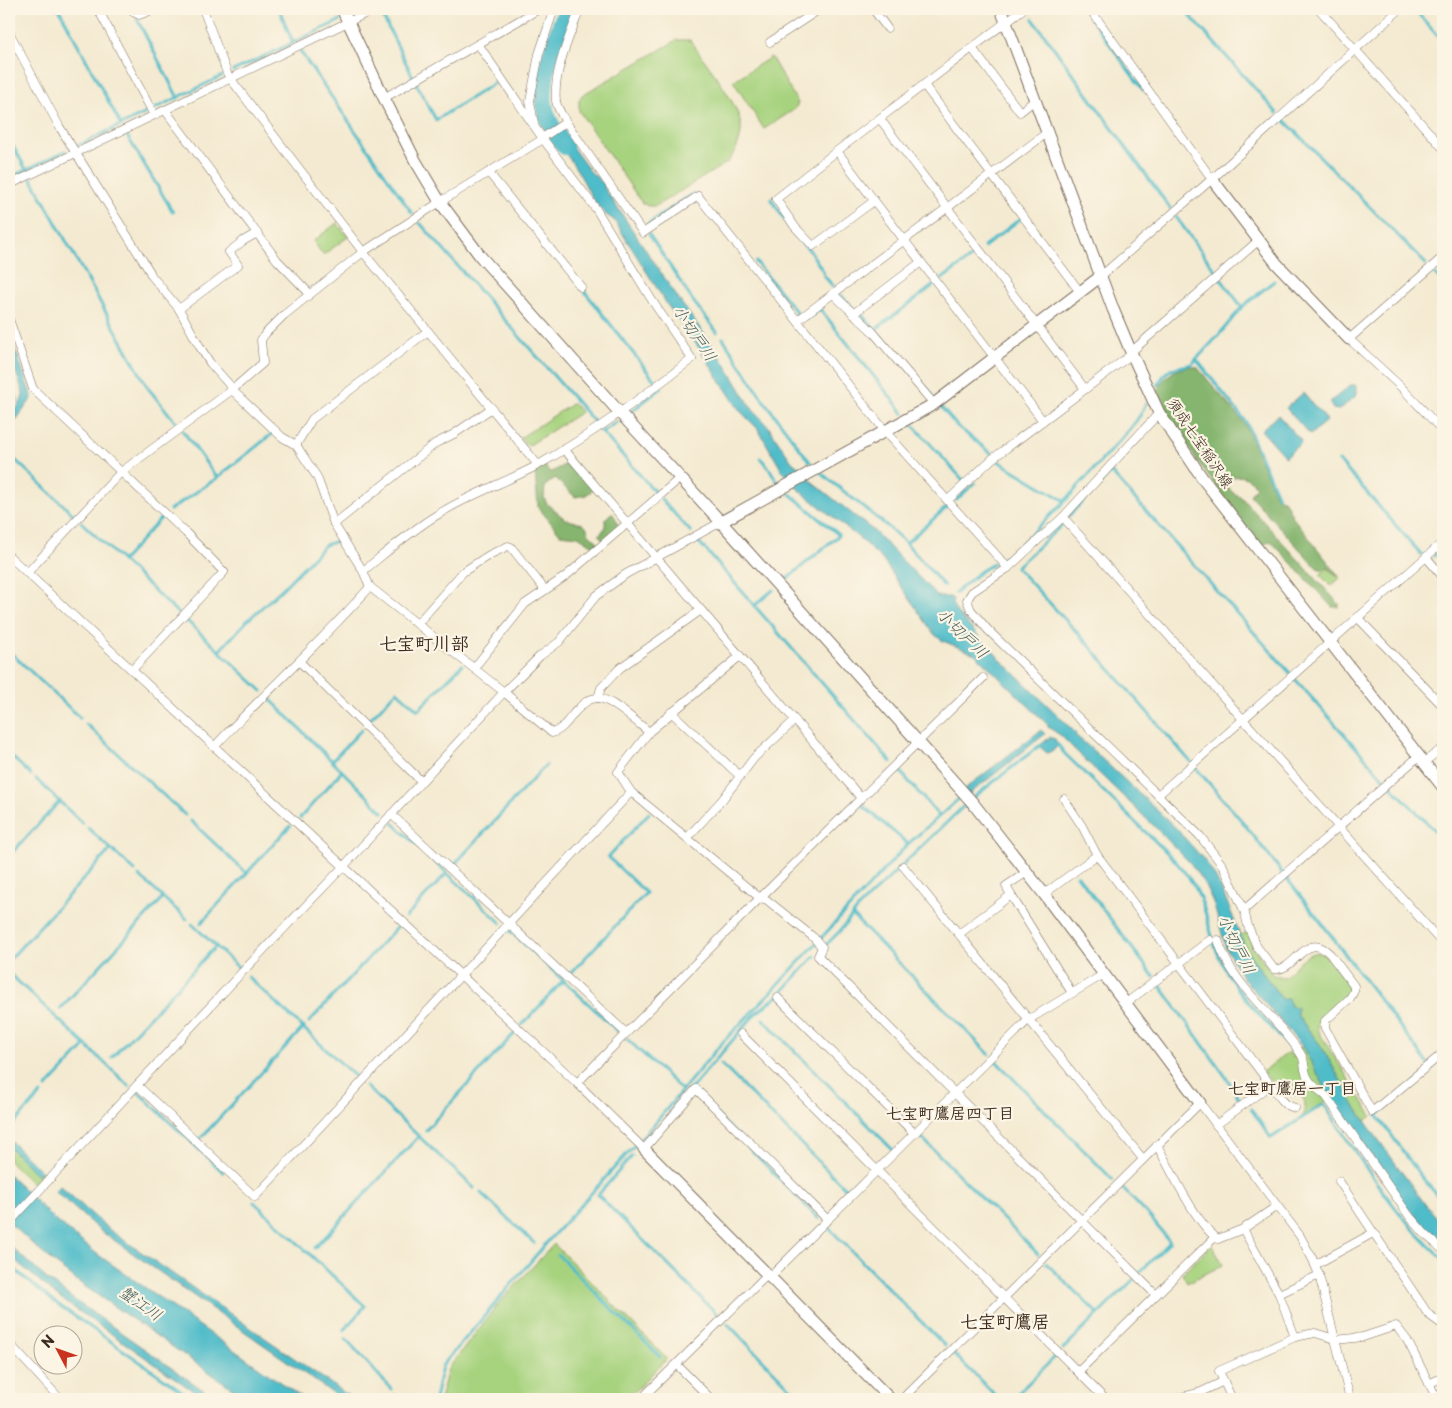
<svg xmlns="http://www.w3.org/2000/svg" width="1452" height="1408" font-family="'Playpen Sans','Klee One',sans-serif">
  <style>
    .green { fill: #a7d37f; stroke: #717e4e }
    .forest { fill: #85b56e; stroke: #607046 }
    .water { fill: #4fbcc9; stroke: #457374 }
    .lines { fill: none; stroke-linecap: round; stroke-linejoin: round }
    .stream { stroke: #4fbcc9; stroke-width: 3 }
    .river { stroke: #4fbcc9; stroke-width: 18 }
    .street-casing { stroke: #7c6d5d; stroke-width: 9 }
    .secondary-casing { stroke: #7c6d5d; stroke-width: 13 }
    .street { stroke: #fff; stroke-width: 8 }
    .secondary { stroke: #fff; stroke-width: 11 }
    .labels { text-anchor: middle; stroke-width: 4.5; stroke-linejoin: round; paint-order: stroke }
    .street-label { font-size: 15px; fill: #3b2a1e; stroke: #fcf5e5 }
    .water-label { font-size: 16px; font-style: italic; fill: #425d5a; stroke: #fcf5e5 }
    .neighbourhood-label { font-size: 16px; font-weight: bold; fill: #3b2a1e; stroke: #fcf5e5 }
    .quarter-label { font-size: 18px; font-weight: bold; fill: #3b2a1e; stroke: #fcf5e5 }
  </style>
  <rect width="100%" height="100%" fill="#fcf5e5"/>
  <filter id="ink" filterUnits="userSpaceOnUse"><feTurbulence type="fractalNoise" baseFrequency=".02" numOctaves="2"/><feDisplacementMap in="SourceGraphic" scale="10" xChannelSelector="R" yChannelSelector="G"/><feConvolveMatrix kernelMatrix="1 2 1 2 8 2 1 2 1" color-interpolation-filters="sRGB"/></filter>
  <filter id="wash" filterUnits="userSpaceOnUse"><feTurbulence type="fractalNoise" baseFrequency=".0096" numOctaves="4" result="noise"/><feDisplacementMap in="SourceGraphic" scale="20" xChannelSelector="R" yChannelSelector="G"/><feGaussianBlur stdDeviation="1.12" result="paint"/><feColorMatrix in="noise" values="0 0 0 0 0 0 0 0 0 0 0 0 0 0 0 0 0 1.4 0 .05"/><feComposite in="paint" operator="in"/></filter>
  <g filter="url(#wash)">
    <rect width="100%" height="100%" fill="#f4ead1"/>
    <g class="green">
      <path d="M677,40h13c13,19 50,65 51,86 1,14 -6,26 -13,36l-72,44h-8l-6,-3 -63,-92v-11l3,-5z"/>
      <path d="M771,57l27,46 -3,6 -31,20 -31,-48z"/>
      <path d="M337,223l11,14 -25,18 -10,-14z"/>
      <path d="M573,403l8,9 -53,34 -8,-8z"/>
      <path d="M1327,568l13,10 -9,8 -11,-11z"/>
      <path d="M1247,932l7,16 19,27 12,2c10,-10 26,-33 41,-21 5,3 9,10 12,15 6,8 13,14 12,24 -8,7 -32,24 -33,34l55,87 -7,5 -10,-15 -34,-60 -24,-31 -3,-7 -12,-9 -29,-37 -13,-26z"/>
      <path d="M1302,1046l29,52 -29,19c3,-7 6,-19 -4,-22 -4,0 -9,1 -13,0l-23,-23 27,-20 4,6z"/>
      <path d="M9,1147l28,27 4,-3 8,2 -11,13h-3l-26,-25z"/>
      <path d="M554,1244l113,115 -40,40h-187l8,-30 51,-66z"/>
      <path d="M1212,1245l11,20 -36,18 -5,-9z"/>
    </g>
    <g class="forest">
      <path d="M1191,366l6,1 48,57 32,74 8,3 9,18 45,57 -12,-9 -4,3 -6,-2 -67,-73 6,-8c-6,-11 -22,-16 -29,-3 3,7 6,10 13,12l99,108v3h-7l-61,-66 -10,5c-37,-50 -78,-98 -104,-155 6,-15 18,-22 34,-25z"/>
      <path d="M569,462h3l22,27 -8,6 -11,2 -20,-19 -10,8 -1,12 3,6 18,15 18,5 4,4 2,6 9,8 -1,3h-5l-14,-9 -18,-2 -22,-27 -3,-36 10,-6 3,6 4,1z"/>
      <path d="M610,514h3l3,5 2,7 -14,15 -5,-6 6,-7v-9z"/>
    </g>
    <g class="water">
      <path d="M559,129l30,41 17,16 -2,2 1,1 77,115 37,50 34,56 13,13 26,39 18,14v4l65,52 62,64 4,1h9l3,2 -1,5 5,9 45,48 74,72 -1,2 11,9 89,83 31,35 10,16 11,24 19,48 36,49h6l3,7 6,2v7l24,31 34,60 15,22 55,76 18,20v21l-39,-41 -73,-106 -29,-52 -59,-68 -17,-30 -13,-46 -8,-17 -14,-21 -36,-37 -77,-74 -13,-13 -2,-3 -15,-10v-2l-73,-71 -32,-13 -9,-7 -52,-75 -23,-21 -61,-49 -17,-20 -23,-40 -18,-18 -43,-66 -29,-39 -54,-86c-20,-12 -22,-24 -33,-43 -8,-15 -20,-29 -30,-42z"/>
      <path d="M9,331l23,67 -23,32c0,-4 -1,-9 1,-13 5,-9 13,-13 13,-25l-14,-40z"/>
      <path d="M1351,385h4l2,3v7l-18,15 -6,-1 -3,-5 1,-3z"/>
      <path d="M1303,393l24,27 -17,15 -24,-27z"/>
      <path d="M1278,415l24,27 -17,15 -24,-27z"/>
      <path d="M1041,730l4,4 -83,66 -4,-6z"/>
      <path d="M1050,737l5,2 3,6 -4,5 -7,3 -8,-7z"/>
      <path d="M9,1139l32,32 -4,4 -28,-28z"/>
      <path d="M9,1174l45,45 43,35 207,145h-56l-171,-118 -37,-30 -31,-29z"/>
      <path d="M60,1186l51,45 242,168h-12l-243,-170 -43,-38z"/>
      <path d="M9,1245l39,35 25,19 143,100h-11l-148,-103 -48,-41z"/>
    </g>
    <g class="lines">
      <g class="stream">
        <path d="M59,9l62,116"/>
        <path d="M279,9l14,34"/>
        <path d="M1184,9l93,104"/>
        <path d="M1414,9l29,33"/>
        <path d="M1085,10l58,80"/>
        <path d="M380,11l33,66"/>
        <path d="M354,13l10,-4"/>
        <path d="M137,19l41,79"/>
        <path d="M1033,19l137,189"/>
        <path d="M300,51l112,162"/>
        <path d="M233,71l106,-50"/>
        <path d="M416,83l20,37 63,-40"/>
        <path d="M156,108l66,-32"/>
        <path d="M1284,120l142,144"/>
        <path d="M126,134l47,78"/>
        <path d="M9,139l18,32"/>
        <path d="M77,146l69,-33"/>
        <path d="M9,178l56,-27"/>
        <path d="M31,178l117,210 30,37"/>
        <path d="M771,199l23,35 16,17 13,20 1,5 9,10"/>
        <path d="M1176,217l41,56"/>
        <path d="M420,223l176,201"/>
        <path d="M648,224l46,-31"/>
        <path d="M649,234l44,67 24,31"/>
        <path d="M984,247l36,-28"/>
        <path d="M756,262l42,52"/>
        <path d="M1434,273l9,9"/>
        <path d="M1220,278l22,29"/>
        <path d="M942,279l34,-25"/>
        <path d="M582,288l73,93"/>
        <path d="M840,294l13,14"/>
        <path d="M862,315l70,80"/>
        <path d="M806,319l14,-10 84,105"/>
        <path d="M876,329l58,-44"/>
        <path d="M723,338l41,63 46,61"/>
        <path d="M1196,359l50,63 32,75"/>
        <path d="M9,378l8,21 -8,10"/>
        <path d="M1157,385l8,-11 6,-5 21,-5 26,-28 24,-29 32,-26"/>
        <path d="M940,406l17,20 35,28"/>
        <path d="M632,411l29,-23"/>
        <path d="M913,425l51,56"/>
        <path d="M601,431l55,62"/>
        <path d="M602,432l15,-10"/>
        <path d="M9,454l66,62"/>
        <path d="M760,458l7,7 12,19"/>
        <path d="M998,461l67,40"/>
        <path d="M1339,461l82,93"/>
        <path d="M821,473l66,53 19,17 38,43"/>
        <path d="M217,478l55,-44"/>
        <path d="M661,499l30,33"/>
        <path d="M956,500l19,-17"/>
        <path d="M170,510l47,-32 -34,-47"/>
        <path d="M1070,515l41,-43 179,201"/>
        <path d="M81,522l98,92"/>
        <path d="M1062,525l-46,42 72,77 154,177 88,113 102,135 -55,46 43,60 23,27"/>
        <path d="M698,541l193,221"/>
        <path d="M906,543l41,-36"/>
        <path d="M1434,556l9,-9"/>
        <path d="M122,561l41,-45"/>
        <path d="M782,583l56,-47v-2l-48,-40"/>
        <path d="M955,593l26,-22 31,-18 53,-52 66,-73 10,-14 5,-11"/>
        <path d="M754,606l19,-16"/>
        <path d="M185,619l77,72"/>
        <path d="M9,651l71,67"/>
        <path d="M219,651l29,-31 34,-31 43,-44 12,-4"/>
        <path d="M1295,679l89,100"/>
        <path d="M268,697l115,115"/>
        <path d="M367,722l30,-31 21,19 44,-45"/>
        <path d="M86,724l99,91"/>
        <path d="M1058,745l7,9c25,24 50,48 74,72 19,18 40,36 54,58 15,24 16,54 29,79 17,35 49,62 73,91"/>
        <path d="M9,754l22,21"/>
        <path d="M332,761l30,-32"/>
        <path d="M898,769l41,47"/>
        <path d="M36,779l46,44"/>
        <path d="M1390,785l53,54"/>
        <path d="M973,798l66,-52"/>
        <path d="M862,805l46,39"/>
        <path d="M300,818l42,-47"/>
        <path d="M191,821l54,51"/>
        <path d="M393,823l108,100"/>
        <path d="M88,828l47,43"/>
        <path d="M9,856l51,-55"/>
        <path d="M454,865l92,-100"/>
        <path d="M1077,875l77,102"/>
        <path d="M139,876l48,43"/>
        <path d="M852,915l137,139"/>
        <path d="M406,917l41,-44"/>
        <path d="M201,923l89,-97"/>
        <path d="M192,924l47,44"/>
        <path d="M509,930l112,104"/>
        <path d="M825,946l15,-15 20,-25 108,-104"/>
        <path d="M9,960l102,-111"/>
        <path d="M9,973l120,113"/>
        <path d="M569,975l77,-82 -38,-36 41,-44"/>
        <path d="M248,977l110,102"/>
        <path d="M1159,984l67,93 14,23"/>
        <path d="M60,1009l103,-111"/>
        <path d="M763,1019l130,131"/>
        <path d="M309,1022l88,-95"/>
        <path d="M522,1025l41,-44"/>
        <path d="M627,1039l55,51"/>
        <path d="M112,1057l104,-111"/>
        <path d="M994,1059l119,121"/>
        <path d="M1438,1062l5,-4"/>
        <path d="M721,1064l127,127"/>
        <path d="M365,1086l109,102"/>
        <path d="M46,1088l40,-43"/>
        <path d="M138,1092l85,80"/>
        <path d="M699,1097l120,122"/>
        <path d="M1251,1109l20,29 53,-34c36,55 70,111 119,155"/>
        <path d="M671,1112l84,-98 23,-18 37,-40"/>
        <path d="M9,1129l32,-35"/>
        <path d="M426,1130l88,-96"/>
        <path d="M917,1135l1,-1 120,120"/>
        <path d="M199,1140l105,-113"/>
        <path d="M632,1156l-34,39 119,119"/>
        <path d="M1122,1188l28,29 20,25 -30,30"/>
        <path d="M481,1193l53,50"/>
        <path d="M254,1202l111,104 -21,24"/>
        <path d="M827,1226l118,120"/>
        <path d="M315,1248l104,-112"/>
        <path d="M558,1255l102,102"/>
        <path d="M1046,1263l52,51"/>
        <path d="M9,1265l44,36 140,98"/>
        <path d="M727,1323l74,76"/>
        <path d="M346,1339l45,50"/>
        <path d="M1063,1349l71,-70"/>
        <path d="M954,1354l45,45"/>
        <path d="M395,1395l3,4"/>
        <path d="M435,1399l7,-33 107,-126 106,-117 66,-79 53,-55 134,-145 54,-48"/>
        <path d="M1012,1399l44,-43"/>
      </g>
      <path class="river" d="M565,146c-8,-11 -17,-23 -20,-37 -6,-30 11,-72 22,-100"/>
    </g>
  </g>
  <g filter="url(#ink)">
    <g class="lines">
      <g class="street-casing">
        <g id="street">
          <path d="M98,9l56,106"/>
          <path d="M131,9l2,3 6,3 16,-6"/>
          <path d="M203,9l24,64 3,5 133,174 175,213"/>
          <path d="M580,9c-10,26 -27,63 -24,92 1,7 6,14 10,21l77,111 55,-37 187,235 123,137 55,-51 96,-104"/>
          <path d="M873,9l14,19"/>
          <path d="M1023,9l-186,142c68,92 138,180 206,270"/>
          <path d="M1090,9l122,170"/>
          <path d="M1319,9l124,139"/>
          <path d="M9,32l50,94 91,146 1,3 28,34 21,38 10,16 23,26"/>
          <path d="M770,42l50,-33"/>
          <path d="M972,48l48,64 15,-12"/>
          <path d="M924,85l156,207"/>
          <path d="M384,98l155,-89"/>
          <path d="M165,110l112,150 33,34"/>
          <path d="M880,119l205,270"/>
          <path d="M534,123l-4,-22 9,-47 15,-45"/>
          <path d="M837,151l-61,48 19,28 18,19 61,-45"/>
          <path d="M489,173l92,114"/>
          <path d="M9,185l366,-176"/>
          <path d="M1443,257l-94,82 51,47 43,45"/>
          <path d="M1101,276l111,-97 188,-170"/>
          <path d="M833,294l40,38 61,72"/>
          <path d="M179,309l59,-44 -9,-13 14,-11 14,-8"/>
          <path d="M853,314l68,-52"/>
          <path d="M9,319l24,70 153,144 38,39 -92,98"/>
          <path d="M798,320l250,-188"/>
          <path d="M1131,352l127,-111"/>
          <path d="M232,390l50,47 14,8 21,32 17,47 29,47 7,16 134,105 48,41c10,-3 15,-11 22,-20 7,-7 12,-14 23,-15 12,-1 41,25 52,34"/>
          <path d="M296,445l16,-26 116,-88"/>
          <path d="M564,449l297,349"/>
          <path d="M948,500l44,-41 140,-105"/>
          <path d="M1063,517l380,427"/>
          <path d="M334,524l102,-81 18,-9 38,-26"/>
          <path d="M9,556l568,527 67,66 52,-60 132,131"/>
          <path d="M1426,557l17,20"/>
          <path d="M1008,568l-36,24 -5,8 4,10 17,20 212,206 23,30 21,44 4,16 9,21 17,22c21,4 31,-40 56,-15l24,32v5l-4,7 -25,23v7l47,84 71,-59"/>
          <path d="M363,571c25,-20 51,-43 79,-59 31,-19 65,-30 96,-47 55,-31 104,-68 154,-106l-39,-57 -57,-93 -53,-70 -65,-95"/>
          <path d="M27,573l94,-101 111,-82 31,-27 -2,-23 5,-7 18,-18 79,-63 77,-50 103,-63 2,-3 21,-14"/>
          <path d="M1357,617l86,89"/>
          <path d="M417,624l46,-52 26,-17 19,-9 3,1 34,43"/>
          <path d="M740,656l-91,76 -31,40 13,20 129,106 7,2 46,37 9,10 -4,9 338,339"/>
          <path d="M300,662l121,119"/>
          <path d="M474,668l51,-64 41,-28 113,-97"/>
          <path d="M598,698l3,-10 19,-20 81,-58"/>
          <path d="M671,712l69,64"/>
          <path d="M214,747c51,-54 106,-104 156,-160"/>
          <path d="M1424,762l19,-14"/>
          <path d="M1158,795l285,-253"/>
          <path d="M1064,799l18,27 15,29 185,245 5,5 8,3"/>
          <path d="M391,814l235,219"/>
          <path d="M687,838l35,-38 32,-42 41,-38"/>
          <path d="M903,866l240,293"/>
          <path d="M1044,894l53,-39"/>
          <path d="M1011,895l61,98"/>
          <path d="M1244,910l175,-154"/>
          <path d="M959,934l52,-39 -5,-9 21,-14"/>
          <path d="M1218,940c13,42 46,66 72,99 4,5 10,13 13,19 2,8 1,15 6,22 4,6 11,11 17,16l84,121 15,17 18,16"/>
          <path d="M778,998l136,135"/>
          <path d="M1126,1003l84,-63"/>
          <path d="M741,1034l364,365"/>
          <path d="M577,1083l183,-185 223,-220"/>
          <path d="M137,1085l118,112 376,-405"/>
          <path d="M1216,1125l54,-40"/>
          <path d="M1157,1145c13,23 40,81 61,94l25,-10 34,-23"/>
          <path d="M1339,1181l89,133 15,11"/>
          <path d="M9,1223l237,-255 97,-101 161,-175 36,-36 19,-14 37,-46 30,-22 95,-52"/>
          <path d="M1243,1229l36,65 16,43"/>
          <path d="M1315,1265l58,-32"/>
          <path d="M769,1278l259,-258 76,-46"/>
          <path d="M1279,1294l40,-19"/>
          <path d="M1336,1340l27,-3 33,-11 11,14 30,59"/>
          <path d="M9,1343l51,56"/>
          <path d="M677,1365l34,34"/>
          <path d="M1078,1372l137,-135"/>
          <path d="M1429,1384l14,-7"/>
          <path d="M641,1399l126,-124"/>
          <path d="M902,1399l298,-296 100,133 13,24 6,15 31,124"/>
          <path d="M1174,1399l27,-7 23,-11"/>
          <path d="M1232,1399l-13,-28 76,-34 20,-4 20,6"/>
        </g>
      </g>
      <g class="secondary-casing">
        <g id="secondary">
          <path d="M342,9l42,89 31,62 25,42 41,55 139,156 101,109 251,280 72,92 156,209"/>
          <path d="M1001,9l112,300 18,43 28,61 44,66 240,308"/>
          <path d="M1212,179l65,85 72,75"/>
          <path d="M721,522l213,-118 167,-128"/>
          <path d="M644,1149l246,250"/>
        </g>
      </g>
      <use href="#street" class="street"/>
      <use href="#secondary" class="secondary"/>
    </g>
  </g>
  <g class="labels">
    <g class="street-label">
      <text transform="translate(1200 443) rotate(56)" y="5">須成七宝稲沢線</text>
    </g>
    <g class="water-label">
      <text transform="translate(695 333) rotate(56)" y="6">小切戸川</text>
      <text transform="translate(963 633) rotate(44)" y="6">小切戸川</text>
      <text transform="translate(1237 944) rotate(64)" y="6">小切戸川</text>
      <text transform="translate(141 1303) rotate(35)" y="6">蟹江川</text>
    </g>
    <g class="neighbourhood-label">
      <text x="1292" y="1094">七宝町鷹居一丁目</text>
      <text x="950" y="1119">七宝町鷹居四丁目</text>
    </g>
    <g class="quarter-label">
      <text x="424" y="650">七宝町川部</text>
      <text x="1005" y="1328">七宝町鷹居</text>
    </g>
  </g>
  <rect width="1452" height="1408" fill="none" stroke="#fcf5e5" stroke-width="30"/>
  <g transform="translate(58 1350) rotate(311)"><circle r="24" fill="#fcf5e5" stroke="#afa495"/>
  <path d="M0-4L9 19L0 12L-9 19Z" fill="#c8321e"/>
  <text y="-8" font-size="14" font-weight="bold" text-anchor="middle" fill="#3b2a1e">N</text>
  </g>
</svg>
